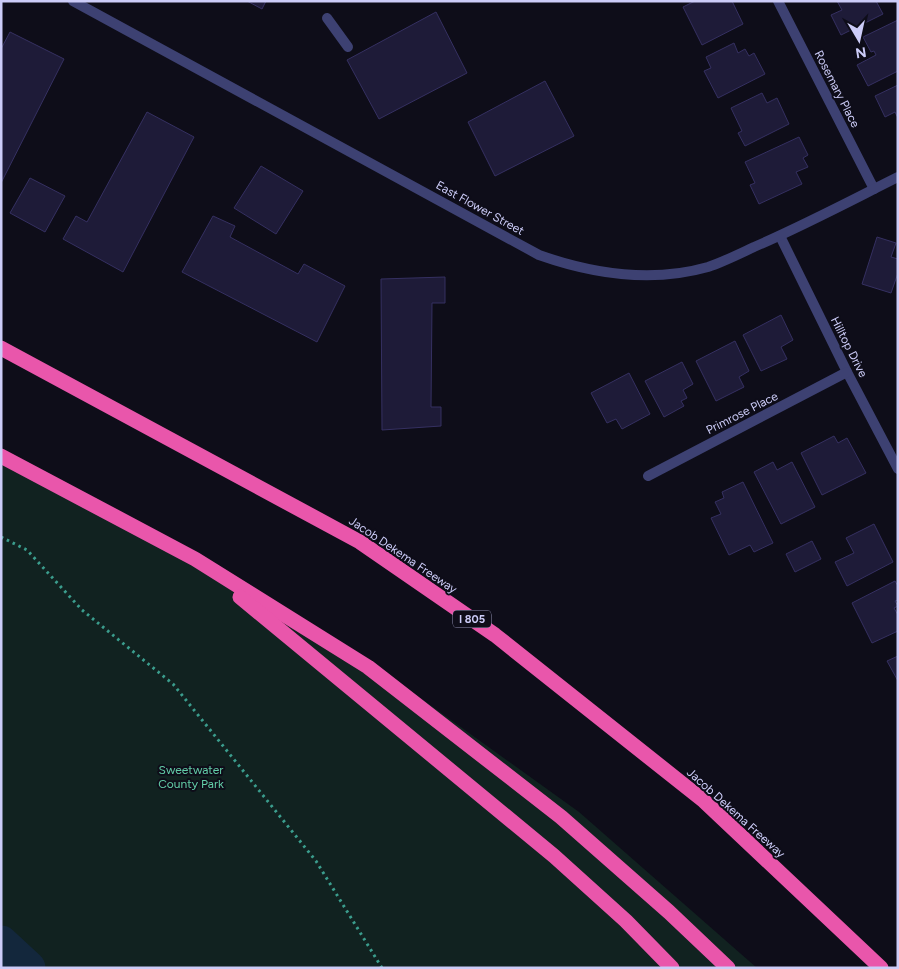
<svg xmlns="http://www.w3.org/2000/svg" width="899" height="969" font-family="Figtree,sans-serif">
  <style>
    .green { fill: #112220 }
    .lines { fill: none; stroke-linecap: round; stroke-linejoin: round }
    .river { stroke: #13273c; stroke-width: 35 }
    .building { fill: #1e1b38; stroke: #353061 }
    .path { stroke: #3b9d8d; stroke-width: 3; stroke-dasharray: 2.5 4; stroke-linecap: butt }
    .service { stroke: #3d4172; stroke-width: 10 }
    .minor { stroke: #3d4172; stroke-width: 10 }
    .tertiary { stroke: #3d4172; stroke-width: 10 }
    .motorway { stroke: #e956ab; stroke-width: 15 }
    .labels { text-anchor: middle; stroke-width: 4; stroke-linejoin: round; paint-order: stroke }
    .shield { fill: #0e0d19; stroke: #9393b5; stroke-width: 1 }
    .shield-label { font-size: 11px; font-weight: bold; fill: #ccccf8 }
    .street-label { font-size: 12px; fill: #ccccf8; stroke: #0e0d19 }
    .park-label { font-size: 12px; fill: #63cda8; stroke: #0e0d19 }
  </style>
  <rect width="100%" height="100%" fill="#0e0d19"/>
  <path class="green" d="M1,455l368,206 210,151 178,156h-756z"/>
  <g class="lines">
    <path class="river" d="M1,943l27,25"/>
  </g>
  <g class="building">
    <path d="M247,1h19l-4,8z"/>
    <path d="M695,1h37l11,23 -41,21 -19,-38z"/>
    <path d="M837,1h39l7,13 -42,21 -10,-20 11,-5z"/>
    <path d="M436,12l31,61 -88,46 -32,-59z"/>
    <path d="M898,20v51l-30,15 -11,-21 19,-10 -2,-4 -3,1 -8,-15z"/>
    <path d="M10,32l54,27 -63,124v-134z"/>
    <path d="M734,43l4,10 7,-4 4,7 5,-3 11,21 -47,24 -14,-27 7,-3 -5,-11z"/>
    <path d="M545,81l29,55 -79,40 -27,-54z"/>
    <path d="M898,85v33l-3,-6 -10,5 -10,-21z"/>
    <path d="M762,93l5,10 10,-5 12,26 -44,22 -7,-13 4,-2 -11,-23z"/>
    <path d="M147,112l47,25 -71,135 -60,-33 13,-23 11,6z"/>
    <path d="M799,137l9,18 -5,3 5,9 -12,5 6,12 -43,20 -9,-19 5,-2 -10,-21z"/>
    <path d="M261,166l42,25 -27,43 -42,-26z"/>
    <path d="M30,178l35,18 -20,36 -35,-19z"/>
    <path d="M213,216l22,10 -5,11 68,37 6,-10 41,22 -28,56 -135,-70z"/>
    <path d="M877,237l19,6 -5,14 7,2v14l-7,20 -29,-9z"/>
    <path d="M445,277v26h-13l-1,104h10v19l-59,4 -1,-151z"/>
    <path d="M781,315l12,25 -12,7 6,12 -26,12 -18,-36z"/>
    <path d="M735,341l14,30 -10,6 5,10 -28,14 -20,-40z"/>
    <path d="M682,362l11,22 -10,6 4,8 -6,3 3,5 -20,11 -19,-36z"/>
    <path d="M629,373l21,41 -28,15 -6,-10 -9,4 -16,-30z"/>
    <path d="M834,436l4,7 9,-5 19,35 -44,22 -21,-42z"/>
    <path d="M773,462l4,8 15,-8 23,45 -34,17 -27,-52z"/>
    <path d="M743,482l30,61 -19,9 -4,-7 -21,10 -18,-37 10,-4 -6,-12 9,-4 -2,-6z"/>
    <path d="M874,524l19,38 -46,24 -12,-24 19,-9 -8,-15z"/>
    <path d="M812,541l9,18 -26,13 -9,-18z"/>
    <path d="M895,581l3,5v14l-3,1 3,5 -4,2 4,7v16l-26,12 -20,-40z"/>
    <path d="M898,656v25l-11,-20z"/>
  </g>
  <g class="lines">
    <path class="path" d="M1,537l26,13 55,60 91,74 143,177 66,107"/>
    <path class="service" d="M327,18l21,29"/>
    <g class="minor">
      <path d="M778,1l96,188"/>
      <path d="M780,236l67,136 51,97"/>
      <path d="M648,476l199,-104"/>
    </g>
    <path class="tertiary" d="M73,1l466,254c54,19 113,28 169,12 15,-5 31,-13 46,-20 49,-21 96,-46 144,-70"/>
    <g class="motorway">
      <path d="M1,348l359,194 135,93 209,166 177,167"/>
      <path d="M1,456l194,103 173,108 193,150 108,95 59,56"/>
      <path d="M240,597l314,259 72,65 46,47"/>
    </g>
  </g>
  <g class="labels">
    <rect class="shield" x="453" y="610.5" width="38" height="17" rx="4"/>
    <g class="shield-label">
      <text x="472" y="623">I 805</text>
    </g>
    <g class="street-label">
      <text transform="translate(837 89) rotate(63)" y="4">Rosemary Place</text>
      <text transform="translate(480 208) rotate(29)" y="4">East Flower Street</text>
      <text transform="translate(849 347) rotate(63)" y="4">Hilltop Drive</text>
      <text transform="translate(742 413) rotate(-27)" y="4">Primrose Place</text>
      <text transform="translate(403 555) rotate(34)" y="4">Jacob Dekema Freeway</text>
      <text transform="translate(736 813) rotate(42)" y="4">Jacob Dekema Freeway</text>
    </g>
    <g class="park-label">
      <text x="191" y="774">Sweetwater<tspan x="191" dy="14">County Park</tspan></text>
    </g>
  </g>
  <rect width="899" height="969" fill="none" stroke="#ccccf8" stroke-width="5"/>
  <g transform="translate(859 40) rotate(171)" stroke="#0e0d19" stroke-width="4" paint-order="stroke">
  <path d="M0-4L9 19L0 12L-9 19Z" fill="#ccccf8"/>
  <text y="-8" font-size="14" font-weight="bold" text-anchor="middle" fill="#ccccf8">N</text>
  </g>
</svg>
